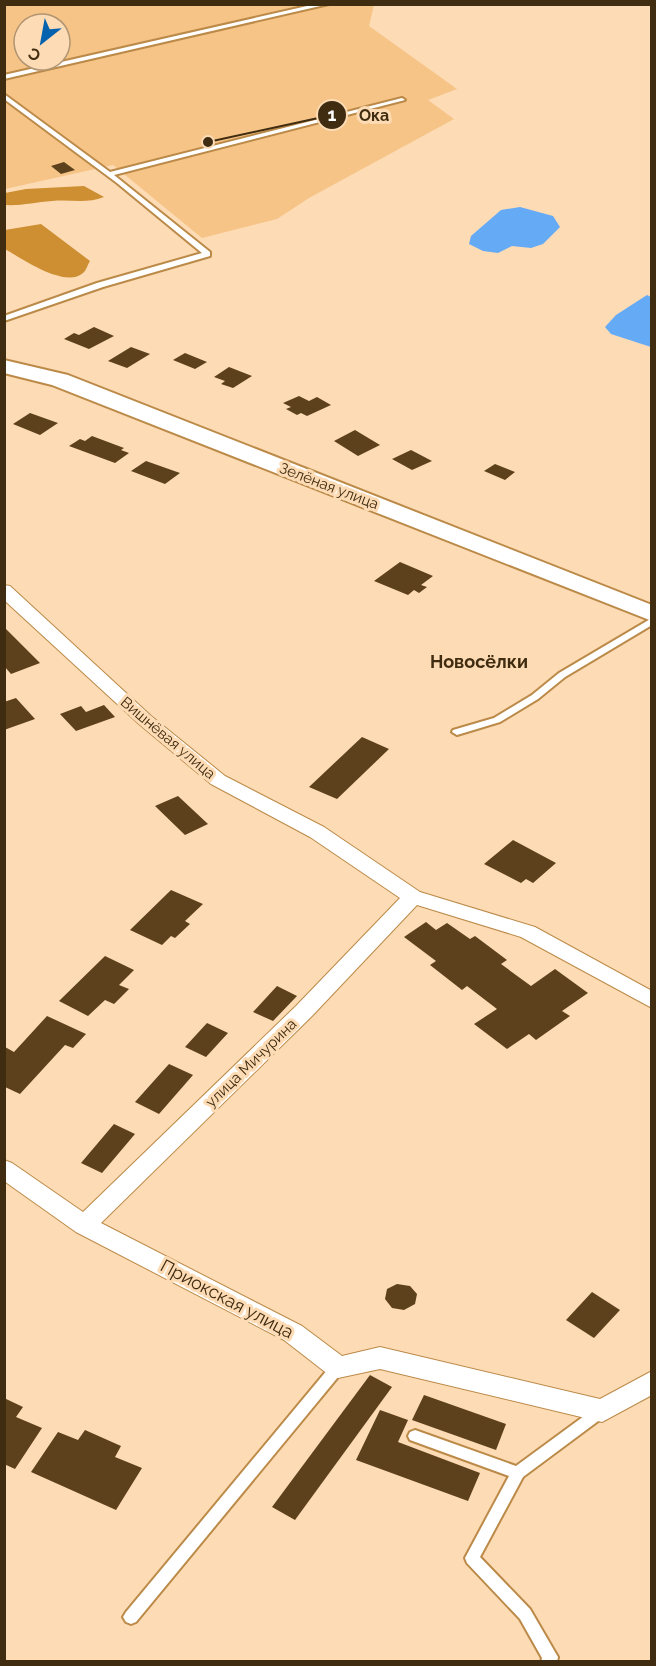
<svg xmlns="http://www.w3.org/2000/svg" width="656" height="1666" font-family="Raleway,sans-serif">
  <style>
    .green { fill: #f6c486; fill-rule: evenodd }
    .forest { fill: #ce8e32 }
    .water { fill: #65aaf5 }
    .building { fill: #5d411c }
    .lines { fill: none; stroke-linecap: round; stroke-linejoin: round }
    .lane-casing { stroke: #bc8a48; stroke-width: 4 }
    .street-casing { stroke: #bc8a48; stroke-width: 2 }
    .secondary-casing { stroke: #bc8a48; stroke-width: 4 }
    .lane { fill: #fff; fill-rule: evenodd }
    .street { fill: #fff; fill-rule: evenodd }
    .secondary { fill: #fff; fill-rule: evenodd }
    .labels { text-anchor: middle; stroke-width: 6; stroke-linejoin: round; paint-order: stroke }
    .street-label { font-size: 15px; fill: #402c10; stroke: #fcdbb5 }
    .quarter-label { font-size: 18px; font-weight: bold; fill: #402c10; stroke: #fcdbb5 }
    .near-street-label { font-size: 18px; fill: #402c10; stroke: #fcdbb5 }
    .leader { fill: none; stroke: #402c10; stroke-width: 2 }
    .callout-dot { fill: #402c10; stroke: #fcdbb5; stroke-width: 2 }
    .mark-label { font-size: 18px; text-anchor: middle; font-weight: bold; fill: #fff }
    .callout-label { font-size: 16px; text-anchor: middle; font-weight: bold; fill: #402c10; stroke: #fcdbb5; stroke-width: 6; stroke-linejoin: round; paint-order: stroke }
  </style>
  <rect width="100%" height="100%" fill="#fcdbb5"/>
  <path class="green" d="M4,5h370l-5,21 88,63 -29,11 26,19 -145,79 -32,21 -75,19 -89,-73 -108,24zM24,24h36v36h-36z"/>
  <g class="forest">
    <path d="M84,186l20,11c-18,7 -33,2 -52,4 -16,1 -31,5 -47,4v-12l21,-4z"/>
    <path d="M41,224l49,37c-2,3 -4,10 -7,12 -18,16 -62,-15 -78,-24v-19z"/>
  </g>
  <g class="water">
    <path d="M520,207l33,9 7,11 -17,17 -12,4 -19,-2 -14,7 -15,-2 -14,-7 2,-8 30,-26z"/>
    <path d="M647,295l4,2v50l-40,-13 -6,-7 11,-12z"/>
  </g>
  <g class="building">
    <path d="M64,162l11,8 -14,4 -10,-8z"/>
    <path d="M94,327l20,9 -25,13 -25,-10 10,-6 5,2z"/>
    <path d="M131,347l19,7 -23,14 -19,-7z"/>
    <path d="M185,353l22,9 -12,7 -22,-9z"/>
    <path d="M229,367l23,9 -19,12 -12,-4 4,-3 -11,-4z"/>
    <path d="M299,396l10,5 8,-4 14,8 -24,11 -6,-3 -4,2 -11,-6 5,-2 -8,-4z"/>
    <path d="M30,413l28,10 -18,12 -27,-11z"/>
    <path d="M355,430l25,15 -22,11 -24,-15z"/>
    <path d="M92,436l32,12 -3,2 8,3 -14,10 -46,-17 11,-7 5,2z"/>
    <path d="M411,450l21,11 -20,9 -20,-11z"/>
    <path d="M146,461l34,12 -15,11 -34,-13z"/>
    <path d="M495,464l20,8 -10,8 -21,-9z"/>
    <path d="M400,562l33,14 -12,9 6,2 -8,6 -5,-3 -6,5 -34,-14z"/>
    <path d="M5,628l35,35 -29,11 -6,-7z"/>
    <path d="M16,698l19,21 -31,11v-28z"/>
    <path d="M104,705l11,12 -39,14 -16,-17 21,-8 5,6z"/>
    <path d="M362,737l27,12 -52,50 -28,-12z"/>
    <path d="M178,796l30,28 -23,11 -30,-29z"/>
    <path d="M513,840l43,23 -23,20 -7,-4 -5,4 -37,-19z"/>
    <path d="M171,890l32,14 -18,17 5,3 -15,14 -4,-2 -9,9 -32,-15z"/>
    <path d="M426,922l10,8 11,-7 23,16 5,-3 32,24 -6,4 30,22 24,-17 33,24 -26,18 8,5 -34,24 -7,-6 -22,15 -33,-25 23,-15 -30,-23 -5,4 -32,-25 6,-4 -32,-24z"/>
    <path d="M105,956l29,14 -15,15 10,4 -15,15 -9,-4 -17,16 -29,-15z"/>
    <path d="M277,986l20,10 -24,25 -20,-9z"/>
    <path d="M47,1016l39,18 -13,14 -8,-3 -45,49 -15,-7v-40l9,5z"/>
    <path d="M207,1023l21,10 -22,24 -21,-10z"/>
    <path d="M169,1064l24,11 -34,39 -24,-12z"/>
    <path d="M114,1124l21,10 -33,39 -21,-10z"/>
    <path d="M397,1284l13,2 7,8 -2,10 -11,6 -12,-2 -7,-9 2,-10z"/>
    <path d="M592,1292l28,18 -26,28 -28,-18z"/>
    <path d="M370,1375l22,12 -97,133 -23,-13z"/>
    <path d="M424,1395l82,29 -10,26 -84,-30z"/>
    <path d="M4,1398l19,9 -7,10 26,11 -27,41 -11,-5z"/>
    <path d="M380,1410l28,10 -10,22 82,31 -12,28 -112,-41z"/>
    <path d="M85,1430l36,16 -6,11 27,11 -26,42 -85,-38 27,-40 20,8z"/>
  </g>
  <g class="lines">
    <g class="lane-casing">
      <g id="lane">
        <path d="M316,4h13l-325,75v-4z"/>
        <path d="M4,94l106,78 292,-74 3,2 -291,75 96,77v4l-107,31 -99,34v-5l93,-33 105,-30 -85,-70 -113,-84z"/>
        <path d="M652,618v7l-87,52 -27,22 -38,23 -43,13 -5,-3 1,-2 41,-12 38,-23 27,-22z"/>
        <path d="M338,1361l5,2 2,4 -2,4 -207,251 -5,2 -5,-2 -3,-5 3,-5 207,-249z"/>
        <path d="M600,1406l5,2 2,4 -2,4 -82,61 -43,80 50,52 25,43 3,5 -1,5h-16l1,-4 -22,-39 -53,-56 -2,-5 44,-82 -99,-36 -2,-4 2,-4 5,-2 101,36 79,-58z"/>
      </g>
    </g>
    <g class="street-casing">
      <path id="street" d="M4,585l6,1 141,130 74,60 99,51 96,65 115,35 117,64v17l-131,-71 -104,-32 -105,111 -211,207 201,103 40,30 38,-9 220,52 52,-28v24l-50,27 -222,-53 -42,9 -9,-3 -45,-35 -208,-108 -72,-51v-21l8,3 71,49 213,-206 104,-108 -90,-61 -99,-53 -72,-60 -135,-124z"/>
    </g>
    <g class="secondary-casing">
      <path id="secondary" d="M4,360l64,15 584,230v16l-600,-236 -48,-12z"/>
    </g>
    <use href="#lane" class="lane"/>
    <use href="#street" class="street"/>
    <use href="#secondary" class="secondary"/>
  </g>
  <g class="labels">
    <g class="street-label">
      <text transform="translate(329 486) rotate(21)" y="5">Зелёная улица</text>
      <text transform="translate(168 738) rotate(40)" y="5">Вишнёвая улица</text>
      <text transform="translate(251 1063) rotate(-44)" y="5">улица Мичурина</text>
    </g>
    <g class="quarter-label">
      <text x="479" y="668">Новосёлки</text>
    </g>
    <g class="near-street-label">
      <text transform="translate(227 1299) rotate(28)" y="6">Приокская улица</text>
    </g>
  </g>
  <path class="leader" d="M208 142L332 115"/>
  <g class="callout-dot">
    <circle cx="208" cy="142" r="6"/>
    <circle cx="332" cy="115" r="15"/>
  </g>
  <g class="mark-label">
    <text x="332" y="121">1</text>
  </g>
  <g class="callout-label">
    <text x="374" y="121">Ока</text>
  </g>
  <rect width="656" height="1666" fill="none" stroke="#402c10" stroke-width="12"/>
  <g transform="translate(42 42) rotate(211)"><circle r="28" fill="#fcdbb5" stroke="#b19573" stroke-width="1.5"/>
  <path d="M0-4.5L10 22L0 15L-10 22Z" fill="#0462af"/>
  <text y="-9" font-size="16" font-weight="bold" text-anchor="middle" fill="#402c10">С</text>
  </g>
</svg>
